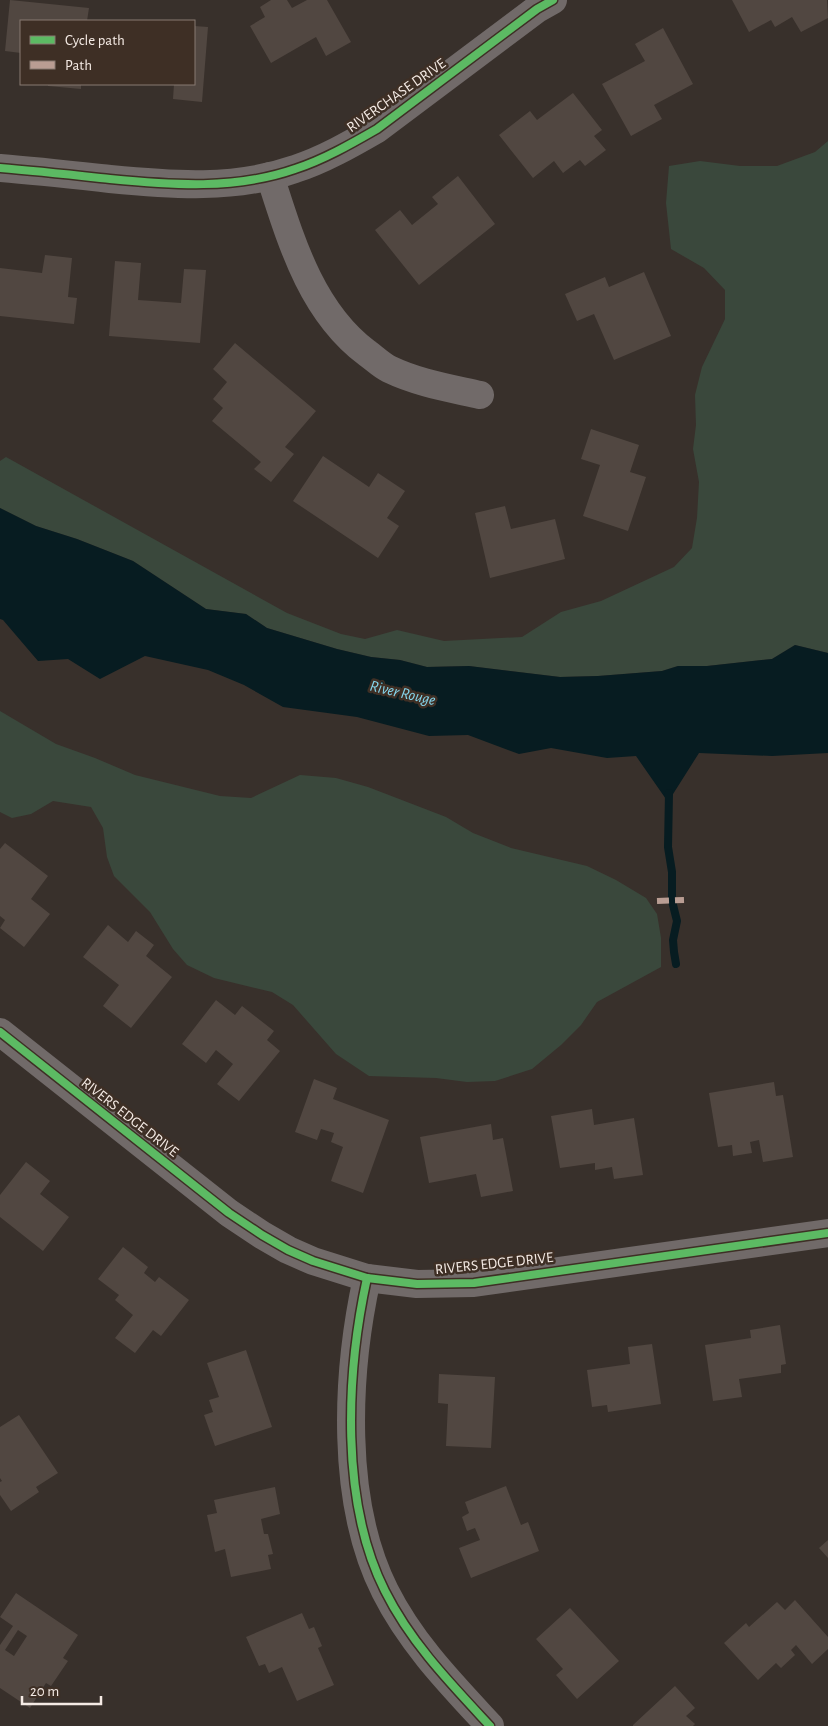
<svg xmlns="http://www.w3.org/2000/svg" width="828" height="1726" font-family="'Alegreya Sans',sans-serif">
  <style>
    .green { fill: #3a483c }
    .water { fill: #071c21 }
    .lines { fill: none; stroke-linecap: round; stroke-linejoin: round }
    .stream { stroke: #071c21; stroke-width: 8 }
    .building { fill: #514741; fill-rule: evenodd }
    .minor { stroke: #716a69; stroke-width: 28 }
    .quiet { stroke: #b99d93; stroke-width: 6; stroke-dasharray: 12 6; stroke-linecap: butt }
    .cycleway-casing { stroke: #3e2f25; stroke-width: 11 }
    .cycleway { stroke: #5cba63; stroke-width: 8 }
    .labels { text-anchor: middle; stroke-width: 5; stroke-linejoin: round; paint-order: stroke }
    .street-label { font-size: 15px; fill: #f5ebe5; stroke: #3e2f25 }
    .water-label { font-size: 16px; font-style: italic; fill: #85d5eb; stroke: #3e2f25 }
  </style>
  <rect width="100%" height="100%" fill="#38302b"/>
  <g class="green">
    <path d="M828,141v512l-33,-8 -23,14 -65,7h-29l-16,5 -64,5 -38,1 -91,-11 -42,1 -27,-7 -29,-3 -34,-8 -70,-21 -21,-14 -40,-5 -73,-48 -56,-22 -41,-13 -36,-18v-47l6,-4 281,156 54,21 24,5 32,-9 47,11 78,-4 39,-25 40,-11 73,-34 18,-19 5,-30 2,-36 -6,-33 3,-24 -1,-30 7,-28 23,-48v-29l-21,-22 -33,-19 -5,-46 3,-37 31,-5 40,5h37l38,-14z"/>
    <path d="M0,711l56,33 39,14 40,17 85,21 31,2 49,-23 36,3 32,9 78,30 27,16 38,15 76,18 29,14 30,18 11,16 4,24v29l-64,35 -16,23 -20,20 -29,24 -37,12 -28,1 -31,-4 -67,-2 -33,-22 -43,-49 -21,-13 -58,-14 -27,-13 -14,-16 -23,-37 -36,-36 -7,-19 -4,-29 -12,-21 -38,-6 -22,13 -19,4 -12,-6z"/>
  </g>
  <path class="water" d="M0,508l36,18 41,13 56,22 73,48 40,5 21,14 70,21 34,8 29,3 27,7 42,-1 91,11 38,-1 64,-5 16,-5h29l65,-7 23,-14 33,8v100l-56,3 -73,-3 -31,49 -32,-46 -29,2 -56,-10 -32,6 -51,-19 -39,1 -72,-19 -74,-10 -39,-22 -36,-15 -63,-14 -45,23 -32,-20 -30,2 -35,-41 -3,-1z"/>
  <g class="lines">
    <path class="stream" d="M669,793l-1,54 4,25v29l5,20 -4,19 1,12 2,12"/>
  </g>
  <g class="building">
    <path d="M10,0l79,8 -2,13h-66v32l-16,-2z"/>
    <path d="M271,0h16l5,8 15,-8h20l24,42 -25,14 -10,-19 -45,26 -21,-37 15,-9 -5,-10z"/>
    <path d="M732,0h95l1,18 -27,14 -9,-15 -17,10 -4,-7 -22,12z"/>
    <path d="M194,26l14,1 -6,75 -29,-3 1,-15h20z"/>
    <path d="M663,28l30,56 -39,21 8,14 -31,17 -29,-52 43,-23 -10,-17z"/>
    <path d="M48,84h33v5l-33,-3z"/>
    <path d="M573,93l29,37 -8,6 12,14 -21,16 -5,-6 -17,13 -9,-12 -21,17 -34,-43 31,-24 7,9z"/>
    <path d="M458,176l37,48 -76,61 -44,-55 25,-20 12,15 26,-21 -6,-7z"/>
    <path d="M45,255l27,3 -4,39 9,1 -3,26 -74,-8v-48l42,5z"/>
    <path d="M115,261l26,2 -3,37 43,3 3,-34 22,1 -6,73 -91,-7z"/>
    <path d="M644,272l27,64 -57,24 -20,-46 -17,7 -12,-27 40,-17 4,10z"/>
    <path d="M235,343l81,68 -31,36 9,7 -23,28 -17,-13 7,-7 -49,-41 11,-13 -10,-9 14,-17 -14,-13z"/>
    <path d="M591,429l48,16 -9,27 16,5 -18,54 -45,-15 17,-51 -19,-6z"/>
    <path d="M323,456l46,31 9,-14 27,18 -18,27 12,8 -21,32 -85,-57z"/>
    <path d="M505,506l6,23 44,-10 10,40 -75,19 -15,-65z"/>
    <path d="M5,843l43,33 -17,23 19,15 -26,33 -24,-19 5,-8 -5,-4v-67z"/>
    <path d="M108,925l20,17 8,-11 18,14 -8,11 26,21 -41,51 -28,-22 16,-21 -36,-28z"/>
    <path d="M216,1000l19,15 7,-9 32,25 -7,9 13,11 -41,50 -22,-17 16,-20 -17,-14 -10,13 -24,-19z"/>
    <path d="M314,1079l23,9 -4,11 56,21 -26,73 -32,-12 12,-34 -12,-5 3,-9 -13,-4 -4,11 -22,-8z"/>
    <path d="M774,1082l2,14 7,-1 10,62 -30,5 -4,-22 -9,2 2,11 -19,3 -1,-11 -14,2 -9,-54z"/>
    <path d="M592,1109l2,16 40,-7 9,57 -29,4 -2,-12 -17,3v-7l-35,5 -9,-52z"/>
    <path d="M491,1124l2,16 10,-2 10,53 -32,6 -5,-23 -47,9 -9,-46z"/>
    <path d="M26,1162l24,19 -10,13 29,23 -26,34 -43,-34v-22z"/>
    <path d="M123,1247l25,20 -4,6 11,9 4,-5 30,23 -28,36 -8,-6 -18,23 -20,-15 18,-23 -18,-15 4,-5 -21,-16z"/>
    <path d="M780,1325l6,39 -5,1v8l-42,6 3,18 -29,4 -8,-56 46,-7 -1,-8z"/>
    <path d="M652,1344l9,60 -53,8 -1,-7 -15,2 -5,-37 43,-6 -2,-17z"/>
    <path d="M246,1350l26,77 -57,19 -11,-31 9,-3 -4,-12 10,-3 -12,-34z"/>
    <path d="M439,1374l56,3 -4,71 -45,-2 2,-42 -10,-1z"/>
    <path d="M19,1415l39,58 -22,14 3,5 -28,19 -11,-16v-13l2,-1 -2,-3v-51z"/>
    <path d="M506,1486l15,39 7,-3 11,29 -68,27 -12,-30 21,-8 -5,-12 -8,3 -5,-14 7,-4 -4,-11z"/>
    <path d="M275,1487l5,27 -19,5 3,15h4l5,20 -5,1 3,14 -40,8 -6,-28 -10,3 -8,-37 10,-2 -3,-13z"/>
    <path d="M828,1540v18l-9,-10z"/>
    <path d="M16,1593l62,42 -15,23 5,3 -17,25 -5,-3 -16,25 -30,-20v-43l13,-19 -13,-9zM18,1630l9,6 -13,20 -9,-6z"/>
    <path d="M795,1600l33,37v12l-16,15 -16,-19 -5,5 4,5 -14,13 -5,-5 -18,17 -34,-37 22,-20 3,4 28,-25 8,8z"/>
    <path d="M570,1608l49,53 -42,38 -21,-24 7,-6 -27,-30z"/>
    <path d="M302,1613l7,16 5,-2 8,19 -4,2 16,37 -37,16 -15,-34 -13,6 -4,-9 -6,2 -13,-29z"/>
    <path d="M675,1686l20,22 -9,8 9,8 -2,2h-60v-1z"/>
  </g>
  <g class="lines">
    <g class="minor">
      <path d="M0,168c37,3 73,7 110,11 62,6 125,11 185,-10 28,-9 56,-25 82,-40l160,-120 16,-9"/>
      <path d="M270,176c21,65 41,135 97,177 7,5 14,12 22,16 29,14 60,19 91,26"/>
      <path d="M0,1032l229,181 33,22 26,15 25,11 54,17 50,6 57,-1 354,-50"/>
      <path d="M367,1278c-21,96 -27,224 18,313 26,52 66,93 105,135"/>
    </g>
    <path class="quiet" d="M657,901l27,-1"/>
    <g class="cycleway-casing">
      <g id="cycleway">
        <path d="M0,168c37,3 73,7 110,11 62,6 125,11 185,-10 28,-9 56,-25 82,-40l160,-120 16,-9"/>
        <path d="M0,1032l229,181 33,22 26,15 25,11 54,17 50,6 57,-1 354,-50"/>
        <path d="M367,1278c-21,96 -27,224 18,313 26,52 66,93 105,135"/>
      </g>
    </g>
    <use href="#cycleway" class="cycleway"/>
  </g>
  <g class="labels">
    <g class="street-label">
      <text transform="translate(396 95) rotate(-35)" y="5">RIVERCHASE DRIVE</text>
      <text transform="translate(130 1117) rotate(38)" y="5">RIVERS EDGE DRIVE</text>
      <text transform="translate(494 1263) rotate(-6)" y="5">RIVERS EDGE DRIVE</text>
    </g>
    <g class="water-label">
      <text transform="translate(403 692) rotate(13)" y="6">River Rouge</text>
    </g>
  </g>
  <rect x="20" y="20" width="175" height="65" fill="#3e2f25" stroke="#877a72"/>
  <rect x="30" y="36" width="25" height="8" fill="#5cba63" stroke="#877a72"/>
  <text x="65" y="45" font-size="15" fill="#f5ebe5">Cycle path</text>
  <rect x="30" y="61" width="25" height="8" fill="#b99d93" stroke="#877a72"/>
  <text x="65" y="70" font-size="15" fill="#f5ebe5">Path</text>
  <path d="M22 1696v8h79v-8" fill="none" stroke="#f5ebe5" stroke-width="2.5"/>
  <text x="30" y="1696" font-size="15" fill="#f5ebe5" stroke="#3e2f25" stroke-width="4" paint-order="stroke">20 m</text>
</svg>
